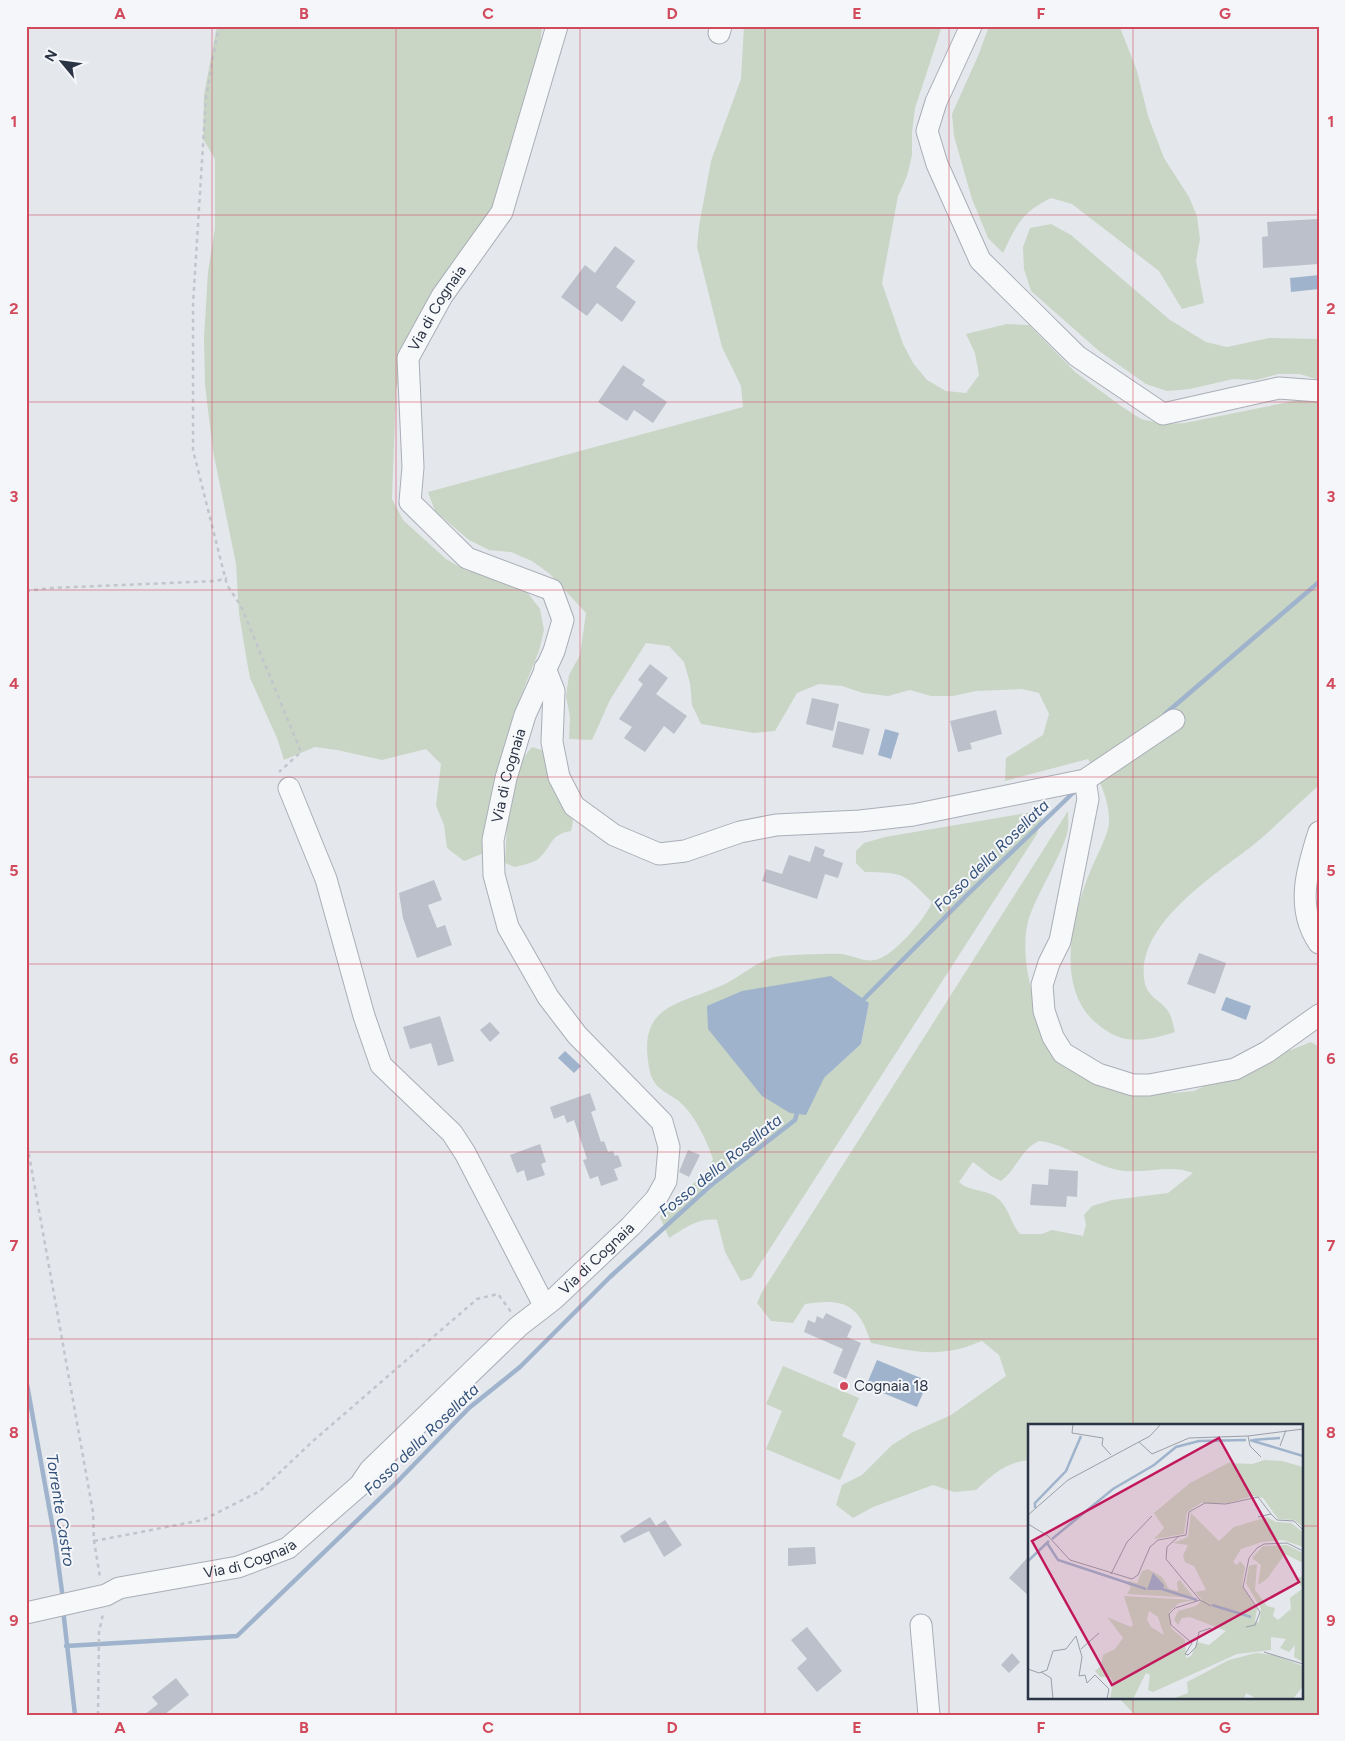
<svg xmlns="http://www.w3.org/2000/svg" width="1345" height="1741" font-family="Figtree,sans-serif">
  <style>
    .green { fill: #c9d6c5; fill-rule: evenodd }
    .water { fill: #9fb4cc }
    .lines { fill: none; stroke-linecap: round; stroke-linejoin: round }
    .stream { stroke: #9fb4cc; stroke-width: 4.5 }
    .building { fill: #bbc0ca }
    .minor-casing { stroke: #a9aeb7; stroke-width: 23 }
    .path { stroke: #c2c5cb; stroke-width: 2.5; stroke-dasharray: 4 4; stroke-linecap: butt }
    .minor { stroke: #f7f8fa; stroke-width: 21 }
    .grid { fill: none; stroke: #d1495b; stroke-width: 1; stroke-opacity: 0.55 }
    .poi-dot { fill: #d1495b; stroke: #f4f6f9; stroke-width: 2 }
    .labels { text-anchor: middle; stroke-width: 4; stroke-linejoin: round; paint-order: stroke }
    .street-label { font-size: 15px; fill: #2b3445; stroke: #f4f6f9 }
    .poi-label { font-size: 15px; fill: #2b3445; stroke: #f4f6f9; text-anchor: start }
    .water-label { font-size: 16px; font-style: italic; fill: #34527a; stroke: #f4f6f9 }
    .inset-river { fill: none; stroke: #9fb4cc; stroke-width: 2.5 }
    .inset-road { fill: none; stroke: #9a9fa9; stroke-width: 1 }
    .view { fill: #c2185b; fill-opacity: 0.15; stroke: #c2185b; stroke-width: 2.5 }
    .inset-edge { fill: none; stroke: #2b3445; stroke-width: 2.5 }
    .neatline { fill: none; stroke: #d1495b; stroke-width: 2 }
    .grid-label { font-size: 16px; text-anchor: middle; font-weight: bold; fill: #d1495b }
  </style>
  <rect width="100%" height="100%" fill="#e4e7ec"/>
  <g class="green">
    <path d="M217,26h325l-5,50 -34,91 -3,23 -30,60 -60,98 -14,41 -4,110 11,21 43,39 19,11 42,12 20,10 13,17 4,21 -5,21 -26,64 -29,138 -20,8 -17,-13 -3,-23 -8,-19 5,-42 -15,-15 -44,11 -45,-10 -22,-3 -31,13 -7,-22 -27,-60 -4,-22 -7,-43 -3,-49 -23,-113 -8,-66 -1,-48 4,-65 7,-44v-69l-12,-20 1,-44z"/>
    <path d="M744,26h198l-27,82 -3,24v23l-5,21 -9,20 -16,87 21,61 10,19 14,17 19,11 20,2 13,-18 -4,-22 -9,-19 41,-10 22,1 46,47 46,34 20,13 22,5 22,-1 134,-27v389c-21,19 -41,39 -62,57 -37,30 -119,79 -113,136 2,20 16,21 24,33 4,5 5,15 7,21 -33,10 -53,14 -80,-10 -40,-35 -23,-107 -5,-150 5,-13 18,-36 19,-49 1,-22 -10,-45 -21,-64l-83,22 1,-23 37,-23 6,-21 -10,-21 -17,-4 -46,2 -23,5h-22l-21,-6 -22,6 -25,-3 -21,-7 -23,-2 -22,9 -22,38 -21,2 -53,-9 -9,-19 -2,-22 -6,-21 -15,-16 -23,-3 -36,57 -18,40 -23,-1 1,-22 -4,-21 3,-21 11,-20 6,-42 -36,-39 -18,-13 -21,-9 -22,-2 -20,-10 -34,-29 -7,-19 315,-85 -2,-21 -19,-39 -25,-100 2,-21 12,-65 30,-82z"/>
    <path d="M989,26h129l3,4 16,41 11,45 16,42 25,39 8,19 3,23 -4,22 8,42 -22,6 -23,-38 -87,-67 -21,-6c-30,15 -34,26 -48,55l-15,-15 -16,-39 -18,-63 -2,-22 26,-58z"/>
    <path d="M1051,224l20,11 99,85 36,22 21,5 42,-9 50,1v41l-19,-6h-22l-22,6 -23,-1 -43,10 -23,2 -21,-7 -47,-33 -68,-60 -7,-22 -1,-22 7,-19z"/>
    <path d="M532,747l10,3 31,71 -2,10c-23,4 -18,16 -33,28 -5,4 -16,6 -23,8l-10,-4c3,-38 -1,-86 27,-116z"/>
    <path d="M1044,810l-7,24 -286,444 -10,3 -16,-29 -8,-32c-19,-3 -33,9 -48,18l-9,-21 16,-20 28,-22 9,-16c-6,-18 -18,-43 -32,-56 -11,-10 -27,-13 -31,-31 -15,-70 30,-66 77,-89 15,-8 31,-22 47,-26 9,-2 57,-4 68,-3 11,2 22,8 33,6 18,-3 51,-42 57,-58 -29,-29 -26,-29 -67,-30l-9,-9v-12l8,-8 21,-6zM869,1003l-8,41 -37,34z"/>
    <path d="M1068,811c0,8 1,17 -1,23 -9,28 -27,54 -37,81 -14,39 6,95 20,132l100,45 23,1 21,-2 77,-37 20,-4 20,-8 8,5v668h-184l-17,-18h183v-272h-272v35c-23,2 -37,15 -53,30l-22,2 -21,-7 -60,22 -20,11 -17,-13 6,-20 20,-10 30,-30 19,-12 40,-18 55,-39 -7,-21 -17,-14c-43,18 -67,11 -111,2 -12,-39 -27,-45 -66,-39l-12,19 -22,-2 -14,-18 5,-11zM1039,1141c30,3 55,27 86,30 23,2 47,-7 68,2l-25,20 -56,7 -20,6 -8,9 2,10 -3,11 -31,-6 -10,4h-22c-10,-11 -11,-28 -24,-37 -11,-8 -26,-5 -37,-15l14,-20 18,14 10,5c16,-12 20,-32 38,-40z"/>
    <path d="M783,1366l76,32 -17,38 14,7 -16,37 -74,-31 16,-38 -16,-7z"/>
  </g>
  <g class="water">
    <path d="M1319,275v14l-28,3 -1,-14z"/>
    <path d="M885,729l14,4 -8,26 -13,-4z"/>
    <path d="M831,976l38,27 -8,41 -37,34 -18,37 -16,-2 -28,-17 -54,-67 -1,-23 35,-15z"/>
    <path d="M1226,997l25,9 -5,14 -25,-10z"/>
    <path d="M565,1051l16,15 -7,7 -16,-15z"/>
    <path d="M877,1360l51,21 -11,26 -51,-21z"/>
  </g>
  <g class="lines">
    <g class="stream">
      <path d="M1165,714l154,-132"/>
      <path d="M860,1003l107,-108 110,-106"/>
      <path d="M26,1379l29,161 8,59"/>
      <path d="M63,1609l12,106"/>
      <path d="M66,1646l171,-10 160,-154 72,-74 51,-41 90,-90 100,-91 85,-66 3,-11"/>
    </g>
  </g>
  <g class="building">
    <path d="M1317,219l1,45 -55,4 -1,-31 6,-1 -1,-14z"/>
    <path d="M615,246l20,15 -19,26 20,15 -14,20 -25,-19 -10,13 -26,-19 24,-32 10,8z"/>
    <path d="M623,365l22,15 -3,5 25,17 -14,21 -19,-13 -7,11 -29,-19z"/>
    <path d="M650,664l18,14 -12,16 31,22 -13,18 -10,-8 -19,26 -21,-14 8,-11 -13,-8 24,-35 -5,-4z"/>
    <path d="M812,698l27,6 -6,27 -27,-7z"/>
    <path d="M996,710l6,24 -32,9 2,6 -14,3 -8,-31z"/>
    <path d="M838,721l32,8 -7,26 -31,-8z"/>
    <path d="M815,846l10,4 -2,6 20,7 -5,15 -13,-4 -8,25 -55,-18 4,-12 16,5 7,-19 21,7z"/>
    <path d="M434,880l8,20 -14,5 9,23 8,-3 7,20 -35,13 -14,-40 -4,-25z"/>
    <path d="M1199,953l27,10 -11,31 -28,-10z"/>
    <path d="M440,1016l14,45 -16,5 -7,-23 -21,6 -7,-22z"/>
    <path d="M490,1022l10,11 -10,9 -10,-12z"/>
    <path d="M590,1093l6,17 -5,2 10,30 3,-1 4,11 5,-1 2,5 3,-1 4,11 -8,3 4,11 -17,6 -3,-10 -8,3 -7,-19 4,-1 -13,-39 -7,3 -3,-8 -10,4 -4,-12z"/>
    <path d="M540,1144l6,18 -5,2 4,11 -18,6 -3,-11 -7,3 -7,-18z"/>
    <path d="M688,1150l12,5 -11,22 -10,-5z"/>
    <path d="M1049,1169l29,2 -1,26 -10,-1 -1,11 -36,-2 2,-21 16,1z"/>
    <path d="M826,1313l26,13 -5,11 14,6 -15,36 -13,-6 10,-24 -39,-17 4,-12 7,3 2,-7 6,3z"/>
    <path d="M650,1517l6,9 9,-6 17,25 -18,12 -15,-26 -25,12 -4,-7z"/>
    <path d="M815,1547l1,17 -28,2v-18z"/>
    <path d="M1029,1556v40l-20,-18z"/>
    <path d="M807,1627l35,44 -25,21 -20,-24 10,-9 -16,-19z"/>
    <path d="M1012,1653l8,9 -11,11 -8,-8z"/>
    <path d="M176,1678l13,17 -25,20h-20l14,-11 -6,-7z"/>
  </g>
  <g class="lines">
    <g class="minor-casing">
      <g id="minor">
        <path d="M971,26l-35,76 -9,29 10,33 43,96 97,96 86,58 116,-26 40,3"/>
        <path d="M719,33l2,-7"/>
        <path d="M545,668l9,23 -2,51 7,35 15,29 40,29 45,19 26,-3 55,-19 36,-7 84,-4 53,-6 172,-35 89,-60"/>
        <path d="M1085,780l3,19 -28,142 -11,22 -7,22 2,26 9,26 10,16 35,21 35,11h16l86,-16 32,-17 52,-37"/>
        <path d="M289,788l37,91 38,137 17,49 71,68 13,20 79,152"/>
        <path d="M1319,832c-12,37 -24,76 0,111"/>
        <path id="s1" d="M26,1613l80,-18 13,-7 119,-21 50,-19 72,-63 10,-15 149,-144 35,-27 77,-73 25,-27 10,-18 3,-34 -7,-25 -85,-87 -29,-38 -40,-70 -14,-52 -1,-35 13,-62 19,-63 29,-64 9,-31 -11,-30 -85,-32 -57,-56 3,-35 -5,-109 34,-62 60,-84 55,-186"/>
        <path d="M921,1625l8,90"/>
      </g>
    </g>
    <g class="path">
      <path d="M223,26l-6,9 -11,63 -13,206v146l34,135 14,21 60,146 -22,20"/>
      <path d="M26,591l25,-3 165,-7 11,-3"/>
      <path d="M26,1138l67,374 1,29 6,36"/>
      <path d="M94,1541l109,-21 57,-29 53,-50 164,-142 21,-5 13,18"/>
      <path d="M98,1715l1,-83 4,-18"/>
    </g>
    <use href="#minor" class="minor"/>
  </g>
  <path class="grid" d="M212,26v1689M396,26v1689M580,26v1689M765,26v1689M949,26v1689M1133,26v1399M26,215h1293M26,402h1293M26,590h1293M26,777h1293M26,964h1293M26,1152h1293M26,1339h1293M26,1526h1003M1301,1526h18M1133,1697v18"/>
  <circle class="poi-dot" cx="844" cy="1386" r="5"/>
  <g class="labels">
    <g class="street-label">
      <text dy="5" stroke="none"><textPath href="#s1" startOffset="1835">Via di Cognaia</textPath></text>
      <text dy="5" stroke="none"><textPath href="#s1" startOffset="1265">Via di Cognaia</textPath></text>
      <text dy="5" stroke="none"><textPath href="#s1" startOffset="695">Via di Cognaia</textPath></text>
      <text dy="5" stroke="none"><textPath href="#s1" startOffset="231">Via di Cognaia</textPath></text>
    </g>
    <g class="poi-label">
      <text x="854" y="1391">Cognaia 18</text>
    </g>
    <g class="water-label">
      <text transform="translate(991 855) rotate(-44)" y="6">Fosso della Rosellata</text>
      <text transform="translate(720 1165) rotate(-39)" y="6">Fosso della Rosellata</text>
      <text transform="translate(421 1439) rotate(-44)" y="6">Fosso della Rosellata</text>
      <text transform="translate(61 1510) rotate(81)" y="6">Torrente Castro</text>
    </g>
  </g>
  <g transform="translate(1028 1424)">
    <rect width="275" height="275" fill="#e4e7ec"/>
    <path d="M237,36l17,1 21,6v60l-9,-7 -16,-1 -15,-21 -10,-2 -25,7h-27l-14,9 -3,22 -30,5 10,-11 -10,-15 36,-30 38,-20 24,1zM163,89l28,28 15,-14 33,-10 9,5 15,1 12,9v15l-20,-7 -21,2 -21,7 -8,13 4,3 3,-4 5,6 -3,18 15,24 -2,12 4,2 2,-14 -15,-26 3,-17 8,-2 -2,26 12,16 8,2 -2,8 5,4 13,-11 -1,-11 12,-9 -4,-11 5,-2v86l-9,-5 1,-12 -6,7 -9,-4 6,-9 -15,-2v13l-34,4 -84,38 -5,-2 2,-15 -4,-2 -13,26h-23l3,-17 -3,-5h-10l-5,-6 6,-5 2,-11 12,-6 8,-11 -16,-21 24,10 2,-2 -9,-29 71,4 -16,3 -10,9 2,16 14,12 1,18 5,-2 6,-14 12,3 17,-14 -36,-14 -8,1 -4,7 -4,-5 4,-9 18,-5 6,-6 -7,-8 11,-2 -12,-24 -9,-4 -2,-6 5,-11 -15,-2 15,-6zM121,187l9,6 6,18 -13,-8 -4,-7zM259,121l16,8v10l-18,-9 -18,25 -9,6 3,-20 -9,-7 11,-12zM120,145l14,8 7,12 9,2 -1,-9 3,-2 14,18 -67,-4 4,-7 -5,-4 2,-2 9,2 5,-12zM228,229l18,2 29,11v20l-10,13h-36l-11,-6 -2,6h-72l16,-6 -1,-11 42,-22z" fill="#c9d6c5" fill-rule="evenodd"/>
    <path d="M125,149l11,12 -1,5h-16z" fill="#9fb4cc"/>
    <path class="inset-river" d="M222,16l53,16M225,16l27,-2M7,84v-5l31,-32 15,-35M24,115l61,-50 41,-24 22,-18 23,-6 47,-1M19,119l11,17 88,29M0,137l21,-20M134,165l35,11M184,181l39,12"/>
    <path class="inset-road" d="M45,0l-1,9 31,5 -1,7 9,10M220,12l2,10 11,11M111,18l13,12 37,-16 59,-2 55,-7M252,22l6,-16M0,91l40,-35 82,-44 11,-12M230,93l13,-3 6,6 17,1 9,9M0,100l20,12 22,24 62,19 6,-4 12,-28 8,-7 28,-5 3,-23 16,-9 21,1 32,-7 13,17M151,112l-12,11 -1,12 34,41 11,6M83,150l16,-32 25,-26M172,176l-25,8 -6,6 2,11 21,18 -7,11 3,1 8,-8 3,-15 12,-4M218,203l9,-2 5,-13 -17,-25 6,-29 8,-10 7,-4 23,-1 16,8M53,225l18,-16M236,228l39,12M0,245l11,4 8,-3 6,-19 13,-2 10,-13 6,21 -3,19 6,-1 2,8 8,-8 14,14 -2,10M13,248l10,6 2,21"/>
    <path class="view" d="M191,14l80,144 -187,103 -80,-144z"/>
    <rect width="275" height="275" class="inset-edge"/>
  </g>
  <rect width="1345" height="1741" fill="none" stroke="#f4f6f9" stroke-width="55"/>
  <g transform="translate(62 62) rotate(299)" stroke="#f4f6f9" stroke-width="4" paint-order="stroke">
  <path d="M0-4L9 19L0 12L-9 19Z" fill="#2b3445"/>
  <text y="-8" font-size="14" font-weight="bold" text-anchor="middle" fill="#2b3445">N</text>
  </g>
  <rect x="28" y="28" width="1290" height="1686" class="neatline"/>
  <g class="grid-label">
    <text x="120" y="19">A</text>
    <text x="304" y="19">B</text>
    <text x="488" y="19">C</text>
    <text x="672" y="19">D</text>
    <text x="857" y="19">E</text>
    <text x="1041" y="19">F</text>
    <text x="1225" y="19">G</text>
    <text x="14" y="127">1</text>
    <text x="1331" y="127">1</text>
    <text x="14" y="314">2</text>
    <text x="1331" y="314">2</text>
    <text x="14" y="502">3</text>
    <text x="1331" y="502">3</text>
    <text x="14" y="689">4</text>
    <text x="1331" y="689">4</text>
    <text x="14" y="876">5</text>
    <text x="1331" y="876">5</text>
    <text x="14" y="1064">6</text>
    <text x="1331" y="1064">6</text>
    <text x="14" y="1251">7</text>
    <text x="1331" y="1251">7</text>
    <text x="14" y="1438">8</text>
    <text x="1331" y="1438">8</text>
    <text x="14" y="1626">9</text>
    <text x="1331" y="1626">9</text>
    <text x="120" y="1733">A</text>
    <text x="304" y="1733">B</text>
    <text x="488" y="1733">C</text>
    <text x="672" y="1733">D</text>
    <text x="857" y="1733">E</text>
    <text x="1041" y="1733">F</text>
    <text x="1225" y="1733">G</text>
  </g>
</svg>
